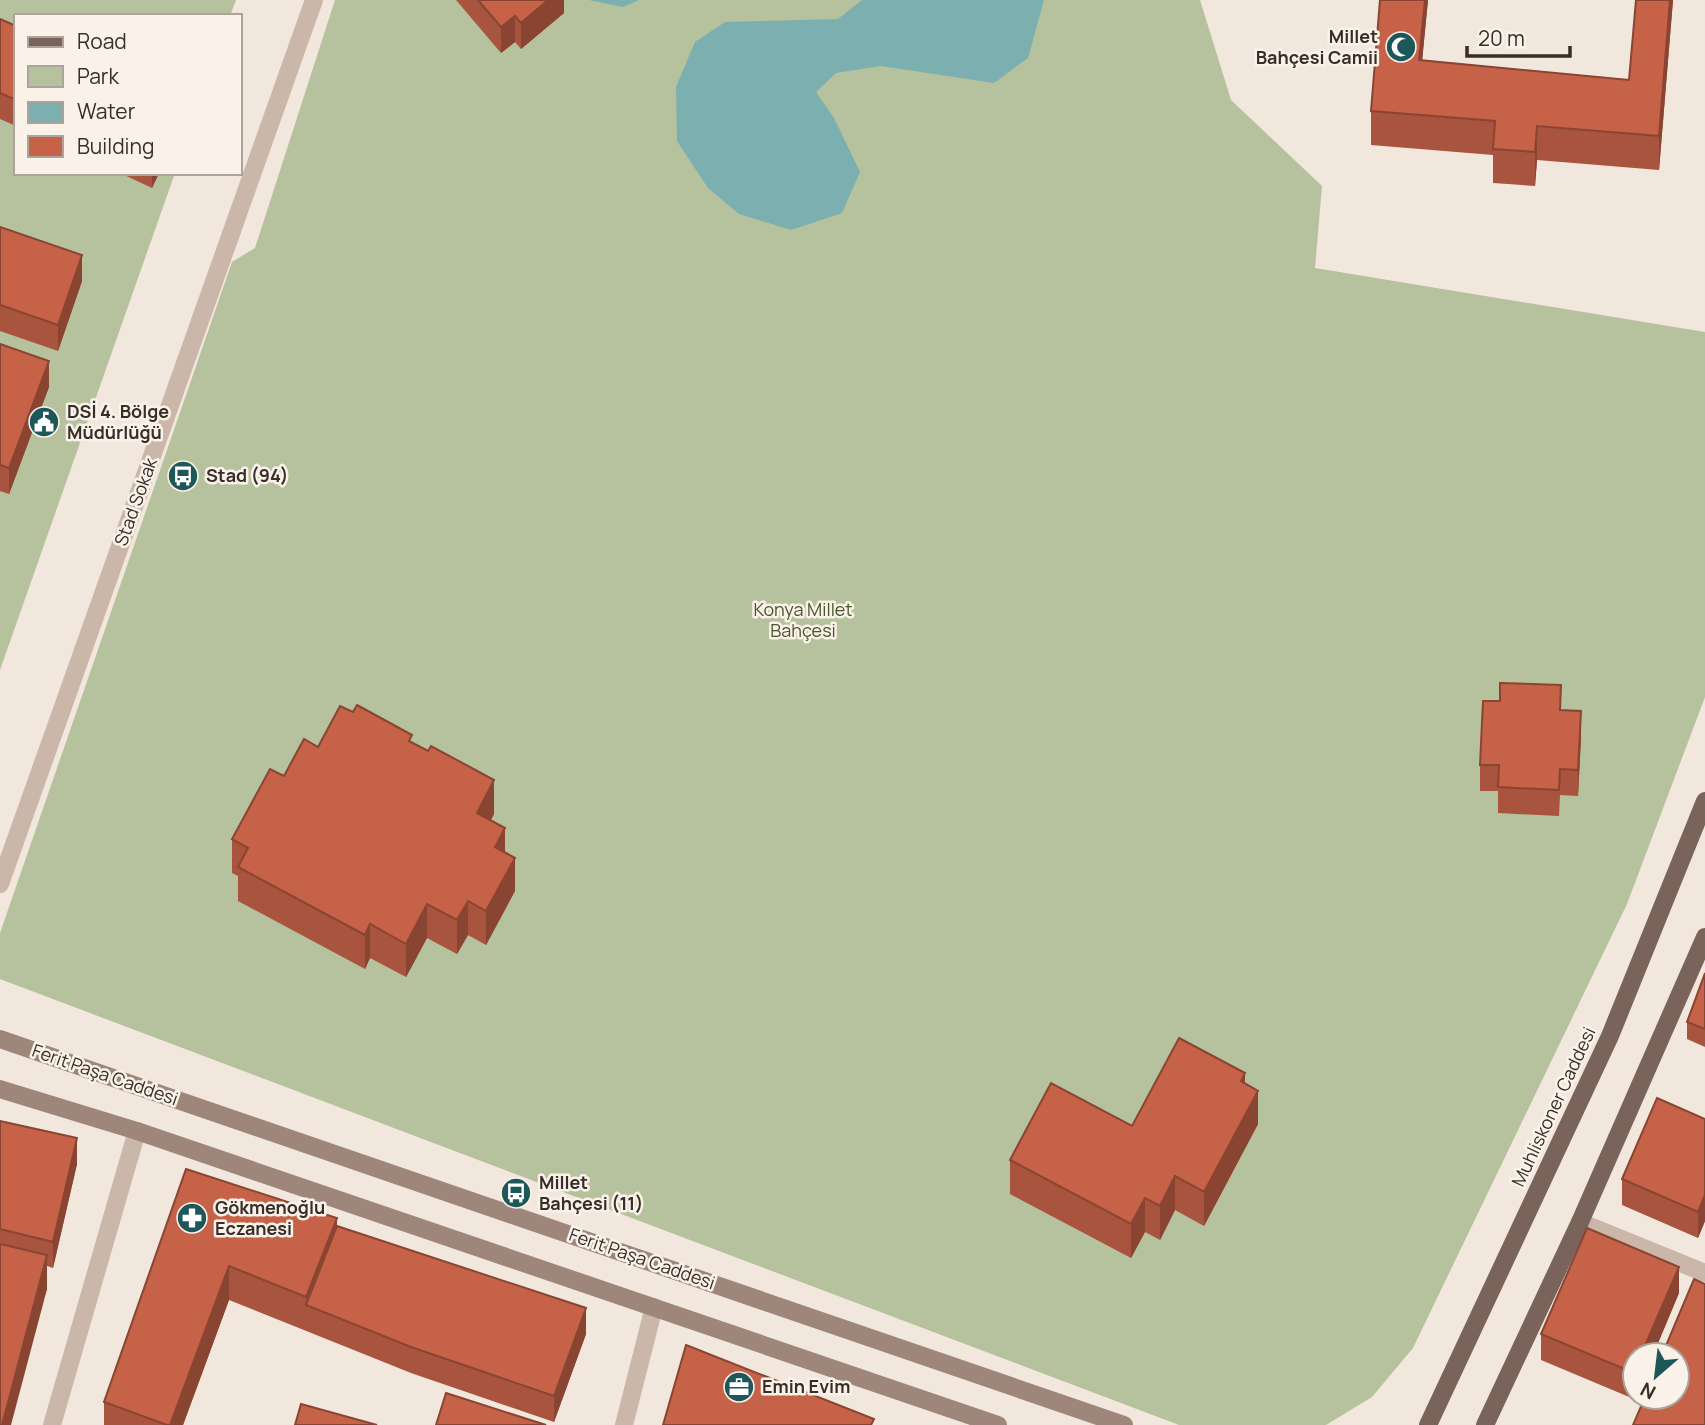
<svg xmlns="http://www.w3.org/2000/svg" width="1705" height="1425" font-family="Manrope,sans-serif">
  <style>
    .green { fill: #b6c19d }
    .water { fill: #7cafaf }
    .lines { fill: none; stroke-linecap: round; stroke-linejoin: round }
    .minor { stroke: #cab7a9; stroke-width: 18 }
    .secondary { stroke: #9e867a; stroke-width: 18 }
    .primary { stroke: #79635a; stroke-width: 18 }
    .wall { fill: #a9543e }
    .shaded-wall { fill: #8a4532 }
    .building { fill: #c56248; stroke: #8a4532; stroke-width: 2 }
    .labels { text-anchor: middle; stroke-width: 5; stroke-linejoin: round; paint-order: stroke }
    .poi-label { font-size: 18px; font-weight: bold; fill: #372d29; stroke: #faf2e9; text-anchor: start }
    .street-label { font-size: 18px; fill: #372d29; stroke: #faf2e9 }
    .park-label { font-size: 18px; fill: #48562c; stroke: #faf2e9 }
  </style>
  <rect width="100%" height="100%" fill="#f2e7dd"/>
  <g class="green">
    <path d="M0,0h236l-6,16h-214v157h159l-175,497z"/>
    <path d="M335,0h865l31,100 91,86 -7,82 390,64v365l-78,207 -214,444 -41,49 -46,28h-147l-1179,-446v-46l232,-671 23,-14z"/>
  </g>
  <g class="water">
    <path d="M589,0h50l-16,7z"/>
    <path d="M862,0h182l-16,58 -34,25 -113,-17 -45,7 -20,19 18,26 26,54 -18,41 -51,17 -52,-16 -31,-26 -31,-47 -1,-54 19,-45 30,-20 113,-3z"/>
  </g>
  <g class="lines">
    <g class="minor">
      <path d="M0,884l314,-884"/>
      <path d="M1580,1222l125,51"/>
      <path d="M52,1425l85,-294"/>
      <path d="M624,1425l30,-118"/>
    </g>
    <g class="secondary">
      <path d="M0,1039l1124,386"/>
      <path d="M0,1089l137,42 861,294"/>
    </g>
    <g class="primary">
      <path d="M1428,1425l182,-389 95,-235"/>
      <path d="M1485,1425l95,-203 125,-285"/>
    </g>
  </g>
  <g class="wall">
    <path d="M456,0h108v13l-43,36 -6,-7 -14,11z"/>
    <path d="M1380,0h48l-6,60 207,20 7,-80h37l-14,170 -122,-10 -2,26 -42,-3v-28l-122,-10v-34z"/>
    <path d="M0,19l16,7v100l-16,-7z"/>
    <path d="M120,173h39l-7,15z"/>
    <path d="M0,227l82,54 -24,70 -58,-20z"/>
    <path d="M0,344l49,43 -40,107 -9,-3z"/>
    <path d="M1561,710l20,27 -3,59 -18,-1 -1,21 -61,-3v-22h-18v-26z"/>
    <path d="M412,743l82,71 -3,6 14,33 10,38 -29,54 -18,-10 -11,19 -30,-16 -21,39 -36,-19 -5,11 -127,-68v-25l-6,-3v-34l52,-63 34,-29z"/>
    <path d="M1705,973v74l-18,-8v-17z"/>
    <path d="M1705,1119v102l-7,17 -76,-33v-26z"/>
    <path d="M0,1121l77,43 -24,104 -6,-2v23l-47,136z"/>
    <path d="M1258,1124l-54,102 -29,-16 -15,30 -15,-8 -14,26 -121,-64v-34l122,-34z"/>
    <path d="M186,1169l151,57 249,108 -32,88 -143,-49 -182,-73 -46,125h-79v-23z"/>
    <path d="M1679,1293l-26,62h-18v41l-1,3 -93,-39v-26z"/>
  </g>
  <g class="shaded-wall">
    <path d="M548,0h16v13l-43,36v-26z"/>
    <path d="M1425,0h3l-9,94v-34z"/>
    <path d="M1670,0h3l-14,170v-34z"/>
    <path d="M515,16v26l-14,11v-26z"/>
    <path d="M1537,126v34l-2,26v-34z"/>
    <path d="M152,173h7l-7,15z"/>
    <path d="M82,255v26l-24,70v-26z"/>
    <path d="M49,361v26l-40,107v-26z"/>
    <path d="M1581,711v26l-3,59v-26z"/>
    <path d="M494,780v34l-17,32v-33z"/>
    <path d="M505,828v33l-10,-14z"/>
    <path d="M515,858v33l-29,54v-34z"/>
    <path d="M468,901v34l-11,19v-34z"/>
    <path d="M427,904v34l-21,39v-33z"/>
    <path d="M370,924v34l-5,11v-34z"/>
    <path d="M1245,1073v34l-4,-26z"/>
    <path d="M1258,1091v33l-54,102v-34z"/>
    <path d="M77,1138v26l-24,104v-26z"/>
    <path d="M1175,1176v34l-15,30v-34z"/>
    <path d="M1705,1195v26l-7,17v-26z"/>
    <path d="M1145,1198v34l-14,26v-34z"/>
    <path d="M337,1218v34l-31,53v26v-34z"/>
    <path d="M47,1255v34l-36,136h-9z"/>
    <path d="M229,1266v34l-46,125h-13z"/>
    <path d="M1679,1267v26l-26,62h-12z"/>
    <path d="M586,1308v26l-32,88v-26z"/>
    <path d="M1635,1370v26l-1,3v-26z"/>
  </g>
  <g class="building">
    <path d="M478,0h70l-27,23 -6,-7 -14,11z"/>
    <path d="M1380,0h45l-6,60 210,20 7,-80h34l-11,136 -122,-10 -2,26 -42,-3 2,-28 -124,-10z"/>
    <path d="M0,19l16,7v74l-16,-7z"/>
    <path d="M0,227l82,28 -24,70 -58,-20z"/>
    <path d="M0,344l49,17 -40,107 -9,-3z"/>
    <path d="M1500,683l61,2 -1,25 21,1 -3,59 -18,-1 -1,21 -61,-3 1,-22h-19l3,-64h17z"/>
    <path d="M357,705l55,30 -3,6 19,10 3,-5 63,34 -17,33 28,15 -10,19 20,11 -29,53 -18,-10 -11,19 -30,-16 -21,40 -36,-20 -5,11 -127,-68 10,-19 -16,-9 38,-70 14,7 20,-37 14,8 22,-41 13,6z"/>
    <path d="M1705,973v56l-18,-7z"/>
    <path d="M1179,1038l66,35 -4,8 17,10 -54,101 -29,-16 -15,30 -15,-8 -14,26 -121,-64 41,-77 81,43z"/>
    <path d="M1657,1098l48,21v76l-7,17 -76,-33z"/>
    <path d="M0,1121l77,17 -24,104 -53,-13z"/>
    <path d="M186,1169l151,49 -31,79 -77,-31 -59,159h-3l-63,-23z"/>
    <path d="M337,1226l249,82 -32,88 -143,-49 -105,-42z"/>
    <path d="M1587,1228l92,39 -38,88h-6v15l-1,3 -93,-39z"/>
    <path d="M0,1244l47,11 -45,170h-2z"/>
    <path d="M1694,1279l11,5v141h-72l12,-28h32v-42h-15z"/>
    <path d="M686,1345l188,74 -3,6h-208z"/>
    <path d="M446,1393l100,32h-110z"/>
    <path d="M301,1404l76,21h-82z"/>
  </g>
  <defs>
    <g id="mosque-disc" transform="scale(1.575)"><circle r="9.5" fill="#1e5759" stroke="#faf2e9"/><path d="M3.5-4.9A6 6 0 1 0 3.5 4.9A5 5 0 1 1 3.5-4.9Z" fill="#fff"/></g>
    <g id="civic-disc" transform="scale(1.575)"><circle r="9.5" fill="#1e5759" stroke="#faf2e9"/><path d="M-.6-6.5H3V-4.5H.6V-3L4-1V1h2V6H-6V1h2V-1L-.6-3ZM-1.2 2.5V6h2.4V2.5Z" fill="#fff"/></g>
    <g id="bus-disc" transform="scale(1.575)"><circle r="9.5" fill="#1e5759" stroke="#faf2e9"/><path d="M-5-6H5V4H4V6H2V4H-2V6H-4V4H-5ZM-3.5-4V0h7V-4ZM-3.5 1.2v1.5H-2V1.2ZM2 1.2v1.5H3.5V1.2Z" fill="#fff"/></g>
    <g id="pharmacy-disc" transform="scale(1.575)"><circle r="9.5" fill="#1e5759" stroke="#faf2e9"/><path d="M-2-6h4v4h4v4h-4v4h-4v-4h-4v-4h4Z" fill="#fff"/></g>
    <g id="office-disc" transform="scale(1.575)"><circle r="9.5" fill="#1e5759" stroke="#faf2e9"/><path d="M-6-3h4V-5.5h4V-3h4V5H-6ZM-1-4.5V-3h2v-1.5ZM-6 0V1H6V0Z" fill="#fff"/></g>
  </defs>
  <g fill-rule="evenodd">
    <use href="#mosque-disc" x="1401" y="47"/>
    <use href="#civic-disc" x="44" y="422"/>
    <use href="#bus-disc" x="183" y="476"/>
    <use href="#bus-disc" x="516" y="1193"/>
    <use href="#pharmacy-disc" x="192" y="1218"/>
    <use href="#office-disc" x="739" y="1387"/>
  </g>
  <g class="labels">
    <g class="poi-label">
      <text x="1378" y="43" text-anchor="end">Millet<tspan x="1378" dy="21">Bahçesi Camii</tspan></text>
      <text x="67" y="418">DSİ 4. Bölge<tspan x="67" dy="21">Müdürlüğü</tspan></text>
      <text x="206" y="482">Stad (94)</text>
      <text x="539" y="1189">Millet<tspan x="539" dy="21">Bahçesi (11)</tspan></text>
      <text x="215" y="1214">Gökmenoğlu<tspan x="215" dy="21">Eczanesi</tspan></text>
      <text x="762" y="1393">Emin Evim</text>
    </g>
    <g class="street-label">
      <text transform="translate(136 502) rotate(-70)" y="6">Stad Sokak</text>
      <text transform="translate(105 1075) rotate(19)" y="6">Ferit Paşa Caddesi</text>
      <text transform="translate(1554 1107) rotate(-65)" y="6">Muhliskoner Caddesi</text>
      <text transform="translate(642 1259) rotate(19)" y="6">Ferit Paşa Caddesi</text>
    </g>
    <g class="park-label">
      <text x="803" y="616">Konya Millet<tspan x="803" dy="21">Bahçesi</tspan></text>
    </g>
  </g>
  <rect x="14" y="14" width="228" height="161" fill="#faf2e9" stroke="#aca39c" stroke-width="2"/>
  <rect x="28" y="37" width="35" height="10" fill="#79635a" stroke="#aca39c" stroke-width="2"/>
  <text x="77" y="49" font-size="21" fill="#372d29">Road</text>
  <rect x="28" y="66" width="35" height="21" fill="#b6c19d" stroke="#aca39c" stroke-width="2"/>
  <text x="77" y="84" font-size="21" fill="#372d29">Park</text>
  <rect x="28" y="102" width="35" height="21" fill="#7cafaf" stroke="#aca39c" stroke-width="2"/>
  <text x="77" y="119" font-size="21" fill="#372d29">Water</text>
  <rect x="28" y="136" width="35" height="21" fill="#c56248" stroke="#aca39c" stroke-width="2"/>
  <text x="77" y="154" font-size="21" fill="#372d29">Building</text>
  <g transform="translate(1656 1376) rotate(208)"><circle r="33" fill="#faf2e9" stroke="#aca39c" stroke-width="2"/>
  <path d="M0-5L12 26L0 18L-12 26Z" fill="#1e5759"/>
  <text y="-10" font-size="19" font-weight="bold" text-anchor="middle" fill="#372d29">N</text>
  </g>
  <path d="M1467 46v10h103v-10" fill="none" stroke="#372d29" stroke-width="3.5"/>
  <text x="1478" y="46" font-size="21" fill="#372d29" stroke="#faf2e9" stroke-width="5" paint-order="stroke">20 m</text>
</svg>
